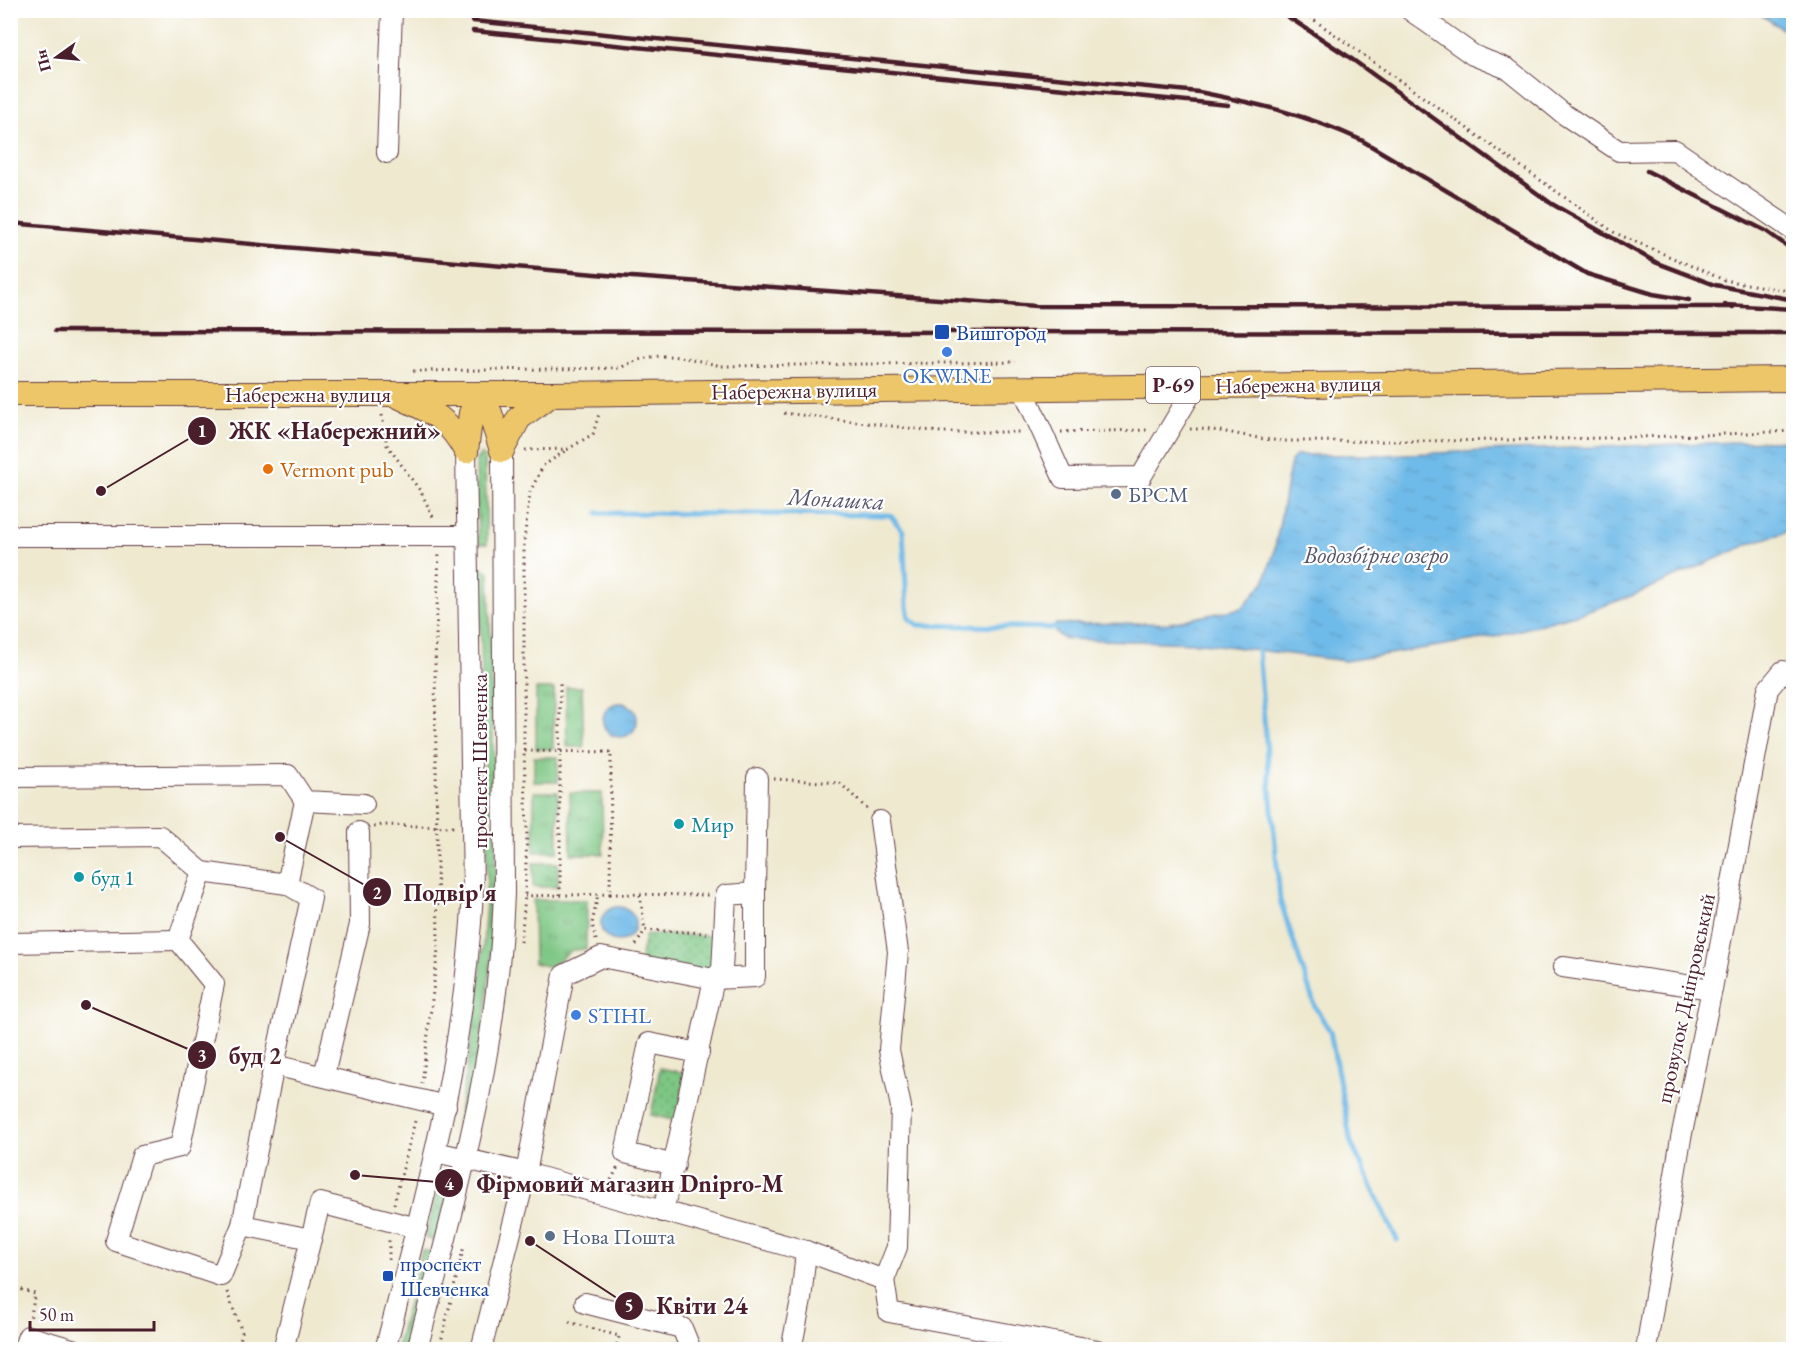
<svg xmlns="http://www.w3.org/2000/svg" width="1804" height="1360" font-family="'EB Garamond',serif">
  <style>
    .grass { fill: url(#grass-tufts); stroke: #647257; stroke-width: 1.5 }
    .park { fill: url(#park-dots); stroke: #647257; stroke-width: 1.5 }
    .water { fill: url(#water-ripples); stroke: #5c6c8a; stroke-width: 1.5 }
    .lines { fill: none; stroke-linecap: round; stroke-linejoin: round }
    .stream { stroke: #6ebae8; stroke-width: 5 }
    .minor-casing { stroke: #633d44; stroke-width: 22 }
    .major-casing { stroke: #633d44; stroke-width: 26 }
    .path { stroke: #633d44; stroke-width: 3; stroke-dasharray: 1.5 4.5; stroke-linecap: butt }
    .minor { stroke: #fff; stroke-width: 20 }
    .major { stroke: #ecc669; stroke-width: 24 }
    .rail { stroke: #4a1f2b; stroke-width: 4.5 }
    .transit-dot { fill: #1a4fb4; stroke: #fff; stroke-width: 2 }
    .shop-dot { fill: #3f7fe0; stroke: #fff; stroke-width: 2 }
    .food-dot { fill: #e8710a; stroke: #fff; stroke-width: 2 }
    .service-dot { fill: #5c6f8a; stroke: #fff; stroke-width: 2 }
    .culture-dot { fill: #0f9aa8; stroke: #fff; stroke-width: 2 }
    .labels { text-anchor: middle; stroke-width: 4.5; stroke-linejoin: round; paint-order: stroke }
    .shield { fill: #fff; stroke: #80626b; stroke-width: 1.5 }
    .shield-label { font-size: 21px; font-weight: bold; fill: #4a1f2b }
    .transit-label { font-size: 22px; fill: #164399; stroke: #fff; text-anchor: start }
    .shop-label { font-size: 22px; fill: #366cbe; stroke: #fff }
    .street-label { font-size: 22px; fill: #4a1f2b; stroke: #fff }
    .food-label { font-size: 22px; fill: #c56008; stroke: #fff; text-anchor: start }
    .service-label { font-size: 22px; fill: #4e5e75; stroke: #fff; text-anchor: start }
    .culture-label { font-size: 22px; fill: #0d838f; stroke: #fff; text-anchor: start }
    .water-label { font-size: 24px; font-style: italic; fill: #57556d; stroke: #fff }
    .leader { fill: none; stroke: #4a1f2b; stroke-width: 2 }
    .callout-dot { fill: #4a1f2b; stroke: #fff; stroke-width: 2 }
    .mark-label { font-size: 18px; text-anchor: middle; font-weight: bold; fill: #fff }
    .callout-label { font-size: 24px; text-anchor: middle; font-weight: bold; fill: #4a1f2b; stroke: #fff; stroke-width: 4.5; stroke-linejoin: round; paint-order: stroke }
  </style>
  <defs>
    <pattern id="grass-tufts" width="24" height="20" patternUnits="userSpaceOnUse" patternTransform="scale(1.5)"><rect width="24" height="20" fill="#7dc683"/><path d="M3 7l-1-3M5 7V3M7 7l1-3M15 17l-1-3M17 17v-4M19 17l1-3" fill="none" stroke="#68a06b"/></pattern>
    <pattern id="park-dots" width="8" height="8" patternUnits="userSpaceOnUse" patternTransform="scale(1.5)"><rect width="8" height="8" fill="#7dc683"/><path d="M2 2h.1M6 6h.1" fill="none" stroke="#68a06b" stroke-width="1.8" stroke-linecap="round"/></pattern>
    <pattern id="water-ripples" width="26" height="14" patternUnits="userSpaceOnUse" patternTransform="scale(1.5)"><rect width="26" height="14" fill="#6ebae8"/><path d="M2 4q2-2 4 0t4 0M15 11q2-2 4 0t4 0" fill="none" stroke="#619fc7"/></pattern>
  </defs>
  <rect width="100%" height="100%" fill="#fff"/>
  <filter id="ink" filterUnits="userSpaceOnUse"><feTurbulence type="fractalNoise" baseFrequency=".0167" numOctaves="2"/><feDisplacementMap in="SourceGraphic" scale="12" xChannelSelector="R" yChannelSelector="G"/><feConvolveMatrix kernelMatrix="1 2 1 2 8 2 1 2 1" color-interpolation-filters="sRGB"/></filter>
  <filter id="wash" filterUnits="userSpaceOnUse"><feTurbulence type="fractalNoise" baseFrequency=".008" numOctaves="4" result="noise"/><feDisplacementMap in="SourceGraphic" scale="24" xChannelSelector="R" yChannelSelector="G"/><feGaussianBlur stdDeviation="1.35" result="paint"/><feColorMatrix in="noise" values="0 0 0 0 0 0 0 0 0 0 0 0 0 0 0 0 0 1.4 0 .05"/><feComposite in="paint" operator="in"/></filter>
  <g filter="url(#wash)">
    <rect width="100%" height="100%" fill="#efe9d0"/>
    <g class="grass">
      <path d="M481,454l4,4 2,86h-9l-2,-85z"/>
      <path d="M483,568l6,4 6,242h-9l-7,-241z"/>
      <path d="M566,687h16l2,60h-17z"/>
      <path d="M536,689h18l-1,60h-17z"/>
      <rect x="534" y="757" width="24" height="25"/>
      <rect x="534" y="792" width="24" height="60"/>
      <path d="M570,793h32l1,61h-32z"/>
      <path d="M496,823v84l-10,103 -21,117 -5,3 -3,-5c18,-101 33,-198 30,-301z"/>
      <rect x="533" y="863" width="25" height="24"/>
      <path d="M533,900h54l-1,49 -14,1 -22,17 -16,-4z"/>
      <path d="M448,1169l5,7 -18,65 -10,-3 17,-65z"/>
      <path d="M422,1250l10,2 -26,97h-10z"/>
    </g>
    <g class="park">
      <path d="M646,934l68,2 -2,42 -74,-12z"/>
      <path d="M660,1068l26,5 -9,48 -26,-6z"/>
    </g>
    <g class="water">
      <path d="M1755,11h38v25z"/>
      <path d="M1793,440v90l-39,12 -120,53 -48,17 -92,25 -149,24 -143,-18 -138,-4 -8,-6 -2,-5 2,-4 114,-1 72,-15 22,-26 10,-29 17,-92 6,-6h82z"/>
      <circle cx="620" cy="720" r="17"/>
      <circle cx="618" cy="924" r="17"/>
    </g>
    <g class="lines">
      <g class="stream">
        <path d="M598,513l292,2 13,16 4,75 2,12 9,7 136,3"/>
        <path d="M1258,650l22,250 35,107 15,24 21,112 46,97"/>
      </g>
    </g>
  </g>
  <g filter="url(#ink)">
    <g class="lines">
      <g class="minor-casing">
        <g id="minor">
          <path d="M1410,10l63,45 35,14 57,46 54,36 56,-1 119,81"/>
          <path d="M387,153l5,-143"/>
          <path d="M1022,387l41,91 78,-1 55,-92"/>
          <path d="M10,536h457"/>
          <path d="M10,777l278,-2 17,26 59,3"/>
          <path d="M10,838l150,-2 42,36"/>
          <path d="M287,884l18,-83"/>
          <path d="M10,943l168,-3"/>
          <path d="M1563,967l149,22"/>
          <path d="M714,979l8,-9 4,-75 29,-2 2,-115"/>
          <path d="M714,979l41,-2v-84"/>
          <path d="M274,1065l-32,160 -21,51 -105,-35 26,-85 38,-9 34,-163 -36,-44 24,-68 85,12 24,14 -37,167 172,41"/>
          <path d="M324,1075l36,-151 -1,-92"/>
          <path d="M436,1152l90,21 280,78 78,29 13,-33 4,-140 -12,-57 9,-98 -18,-131"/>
          <path d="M675,1165l-50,-12 24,-110 50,10"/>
          <path d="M242,1225l69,14"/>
          <path d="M884,1280l5,32 208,38"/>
          <path d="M585,1303l97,25 9,22"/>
          <path d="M23,1350l5,-14 48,14"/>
          <path d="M283,1350l37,-147 97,25"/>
          <path d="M385,1350c41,-156 80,-297 88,-459l-7,-440"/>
          <path d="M417,1350c40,-155 81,-295 87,-456l-2,-444"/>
          <path d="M481,1350l45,-177 38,-198 37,-18 113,22 -51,233"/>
          <path d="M791,1350l10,-50 5,-49"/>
          <path d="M1646,1350l35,-212 31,-149 56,-300 15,-18 11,2"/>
        </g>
      </g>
      <g class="major-casing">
        <g id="major">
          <path d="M10,394h542l1242,-15"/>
          <path d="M480,394l10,19 12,37"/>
          <path d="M400,397c32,15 48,21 66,54"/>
          <path d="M502,450l17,-32 33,-24"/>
          <path d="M466,451l5,-38 9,-19"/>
        </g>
      </g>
      <g class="path">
        <path d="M1300,10l315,223 109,47 70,12"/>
        <path d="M413,371l207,-3c37,-20 63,-11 101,-2l295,-4"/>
        <path d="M784,413l157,19h81"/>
        <path d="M382,415l5,30 34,47 13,27"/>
        <path d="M1190,429c34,-1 66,12 99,12 169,1 337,-2 505,-10"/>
        <path d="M1061,432l87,-2"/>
        <path d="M525,450l43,-1 25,-15 6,-20"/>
        <path d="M525,751l86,1 -1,142 -85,2"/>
        <path d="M774,779l66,4 28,27"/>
        <path d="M374,827l8,-2 72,2"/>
        <path d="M610,894l100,1"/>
        <path d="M560,895v-212"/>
        <path d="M640,895l5,35"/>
        <path d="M596,940l-4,-16 6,-30"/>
        <path d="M521,942l4,-46 2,-67 -3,-78v-210l6,-49 13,-26 25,-17"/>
        <path d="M636,945l9,-15 62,3"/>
        <path d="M422,1084l16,-135 -3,-284 4,-113"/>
        <path d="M611,1180l7,-13"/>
        <path d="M394,1204l22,-87"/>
        <path d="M389,1260v-20"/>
        <path d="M10,1286l25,8 -5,26"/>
        <path d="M227,1292l15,40 -4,18"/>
        <path d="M569,1322l50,14"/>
        <path d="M439,1350l25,-104"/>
        <path d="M615,1350l4,-13"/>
      </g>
      <use href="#minor" class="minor"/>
      <use href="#major" class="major"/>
      <g class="rail">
        <path d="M1278,10l71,47 203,147 105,59 58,22 79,15"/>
        <path d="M473,21l726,71c59,12 106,22 162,48l226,134 66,20 36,6"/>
        <path d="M473,31l755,74"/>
        <path d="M1647,171l119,60 28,20"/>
        <path d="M10,223l608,53 418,30 697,1"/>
        <path d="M1725,305l69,4"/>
        <path d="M55,331l1739,2"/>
      </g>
    </g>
  </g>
  <g class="transit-dot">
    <rect x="934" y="324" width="16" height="16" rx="3"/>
    <rect x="382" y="1270" width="12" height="12" rx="3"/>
  </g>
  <g class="shop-dot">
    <circle cx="947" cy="352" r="6"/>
    <circle cx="576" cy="1015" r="6"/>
  </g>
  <circle class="food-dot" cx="268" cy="469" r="6"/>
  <g class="service-dot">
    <circle cx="1116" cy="494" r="6"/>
    <circle cx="550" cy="1236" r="6"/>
  </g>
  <g class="culture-dot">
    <circle cx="679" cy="824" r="6"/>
    <circle cx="79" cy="877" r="6"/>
  </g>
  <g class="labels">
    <rect class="shield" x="1146" y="367" width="54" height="36" rx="4.5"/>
    <g class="shield-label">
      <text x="1173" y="392">Р-69</text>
    </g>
    <g class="transit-label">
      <text x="956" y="340">Вишгород</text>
      <text x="400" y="1271">проспект<tspan x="400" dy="25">Шевченка</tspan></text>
    </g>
    <g class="shop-label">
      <text x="947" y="383">OKWINE</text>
      <text x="588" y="1023" text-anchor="start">STIHL</text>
    </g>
    <g class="street-label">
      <text transform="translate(1298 384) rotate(-1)" y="8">Набережна вулиця</text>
      <text transform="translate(794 390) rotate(-1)" y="8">Набережна вулиця</text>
      <text x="308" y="402">Набережна вулиця</text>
      <text transform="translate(479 761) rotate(-90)" y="8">проспект Шевченка</text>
      <text transform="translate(1685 998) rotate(-78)" y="8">провулок Дніпровський</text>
    </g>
    <g class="food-label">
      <text x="280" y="477">Vermont pub</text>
    </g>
    <g class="service-label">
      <text x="1128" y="502">БРСМ</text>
      <text x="562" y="1244">Нова Пошта</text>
    </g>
    <g class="culture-label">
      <text x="691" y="832">Мир</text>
      <text x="91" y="885">буд 1</text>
    </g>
    <g class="water-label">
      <text transform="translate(836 499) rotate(3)" y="8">Монашка</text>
      <text x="1376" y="563">Водозбірне озеро</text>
    </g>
  </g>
  <path class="leader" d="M101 491L202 431M280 837L377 892M86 1005L202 1055M355 1175L449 1183M530 1241L629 1306"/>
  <g class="callout-dot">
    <circle cx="101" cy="491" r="6"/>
    <circle cx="280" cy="837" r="6"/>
    <circle cx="86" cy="1005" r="6"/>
    <circle cx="355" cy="1175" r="6"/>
    <circle cx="530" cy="1241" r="6"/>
    <circle cx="202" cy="431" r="15"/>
    <circle cx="377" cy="892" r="15"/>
    <circle cx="202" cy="1055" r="15"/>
    <circle cx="449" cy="1183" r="15"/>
    <circle cx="629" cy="1306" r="15"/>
  </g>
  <g class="mark-label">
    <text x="202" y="437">1</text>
    <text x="377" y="899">2</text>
    <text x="202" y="1062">3</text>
    <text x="449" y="1190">4</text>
    <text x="629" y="1312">5</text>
  </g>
  <g class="callout-label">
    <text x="335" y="439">ЖК «Набережний»</text>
    <text x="450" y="901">Подвір'я</text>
    <text x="255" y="1064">буд 2</text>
    <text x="630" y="1192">Фірмовий магазин Dnipro-M</text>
    <text x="702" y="1314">Квіти 24</text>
  </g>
  <rect width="1804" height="1360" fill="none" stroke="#fff" stroke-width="36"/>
  <g transform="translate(57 57) rotate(255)" stroke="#ffffff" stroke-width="4.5" paint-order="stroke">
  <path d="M0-4.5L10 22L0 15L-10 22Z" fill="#4a1f2b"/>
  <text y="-9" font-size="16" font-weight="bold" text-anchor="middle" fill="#4a1f2b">Пн</text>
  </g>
  <path d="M30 1321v9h124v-9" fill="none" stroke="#4a1f2b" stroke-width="3"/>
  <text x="39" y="1321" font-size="18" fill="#4a1f2b" stroke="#ffffff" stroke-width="4.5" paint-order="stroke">50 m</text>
</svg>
